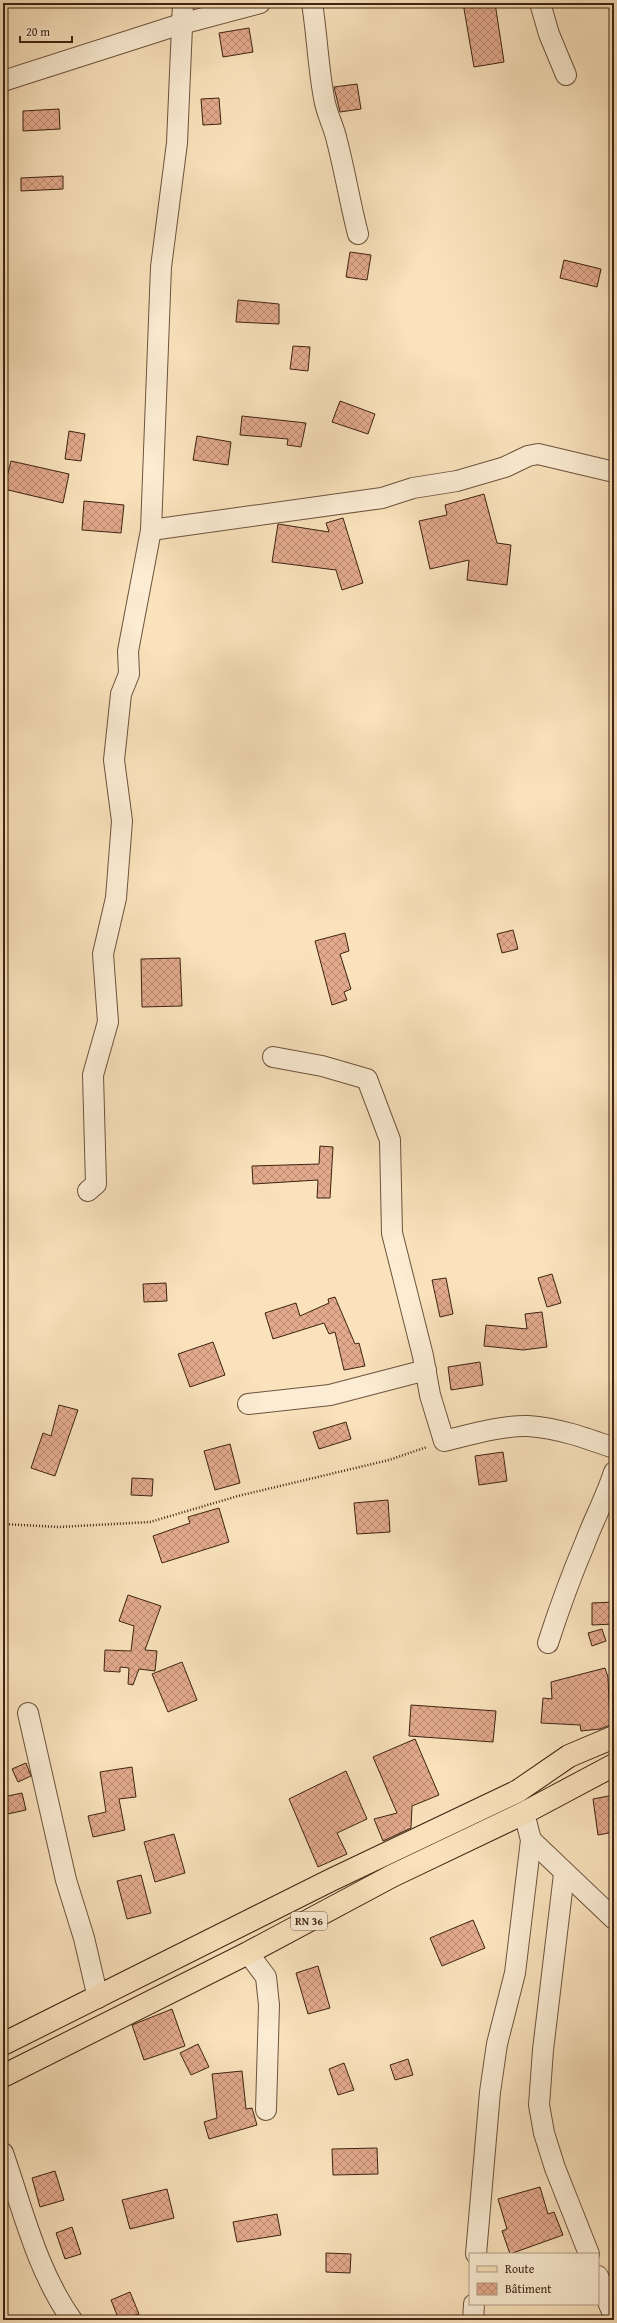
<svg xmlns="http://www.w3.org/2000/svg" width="617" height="2323" font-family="'Gentium Book Plus',serif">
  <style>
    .building { fill: url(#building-cross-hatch); stroke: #3e2311 }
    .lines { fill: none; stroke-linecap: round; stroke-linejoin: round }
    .minor-casing { stroke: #6d533c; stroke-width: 22 }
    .primary-casing { stroke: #3e2311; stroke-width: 24 }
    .path { stroke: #3e2311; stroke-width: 2.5; stroke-dasharray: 1 2; stroke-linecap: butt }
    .minor { stroke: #fbecd3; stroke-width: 20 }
    .primary { stroke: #f9e2bc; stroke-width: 22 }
    .labels { text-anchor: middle; stroke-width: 3; stroke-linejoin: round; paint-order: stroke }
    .shield { fill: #fbecd3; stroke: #775f4b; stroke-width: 1 }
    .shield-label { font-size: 11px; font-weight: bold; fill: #3e2311 }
  </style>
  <defs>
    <pattern id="building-cross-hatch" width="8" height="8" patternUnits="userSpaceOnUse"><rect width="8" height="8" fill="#e3aa8d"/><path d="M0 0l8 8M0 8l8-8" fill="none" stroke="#b98a72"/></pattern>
  </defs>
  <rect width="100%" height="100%" fill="#f9e2bc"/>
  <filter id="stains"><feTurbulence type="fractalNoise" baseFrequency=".005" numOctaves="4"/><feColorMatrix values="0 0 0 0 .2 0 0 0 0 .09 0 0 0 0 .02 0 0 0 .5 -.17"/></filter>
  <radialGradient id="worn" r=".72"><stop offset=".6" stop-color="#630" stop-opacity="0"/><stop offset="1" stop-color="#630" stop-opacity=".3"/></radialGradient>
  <g class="building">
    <path d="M463,3h32l9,59 -30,5z"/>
    <path d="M249,28l4,24 -30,5 -4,-24z"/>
    <path d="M357,84l4,25 -21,3 -6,-25z"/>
    <path d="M219,98l2,26 -18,1 -2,-26z"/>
    <path d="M59,109l1,20 -37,2v-20z"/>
    <path d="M63,176v13l-42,2v-13z"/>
    <path d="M350,252l21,3 -4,25 -21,-3z"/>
    <path d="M564,260l37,9 -4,18 -37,-9z"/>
    <path d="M238,300l41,4v20l-43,-2z"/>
    <path d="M293,346l17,1 -2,24 -18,-2z"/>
    <path d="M340,401l35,13 -7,20 -36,-12z"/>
    <path d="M242,416l64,7 -5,24 -14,-2 1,-6 -48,-4z"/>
    <path d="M69,431l16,3 -4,27 -16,-2z"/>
    <path d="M197,436l34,6 -3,23 -35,-5z"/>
    <path d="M11,461l58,13 -6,29 -59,-14z"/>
    <path d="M484,494l13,49 14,2 -4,40 -40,-5 2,-20 -39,9 -11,-48 28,-6 -2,-10z"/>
    <path d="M84,501l40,4 -3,28 -39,-3z"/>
    <path d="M343,518l20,65 -21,7 -6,-20 -64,-8 6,-38 51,8 -3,-9z"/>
    <path d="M513,930l5,19 -16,4 -5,-19z"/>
    <path d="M345,933l4,18 -9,3 11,35 -7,3 3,8 -15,5 -17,-64z"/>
    <path d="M180,958l2,48 -40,1 -1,-48z"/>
    <path d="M320,1146l13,1 -3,51h-13l1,-18 -65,4 -1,-18 67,-2z"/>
    <path d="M552,1274l9,29 -14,4 -9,-29z"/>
    <path d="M446,1278l7,36 -13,3 -8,-37z"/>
    <path d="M166,1283l1,18 -23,1 -1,-18z"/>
    <path d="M335,1297l20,47 4,-1 6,23 -21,4 -9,-38 -6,2 -5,-11 -51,16 -8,-26 31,-10 4,13 29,-13 -1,-4z"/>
    <path d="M542,1312l5,35 -24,3 -39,-4 2,-21 41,4 -2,-15z"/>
    <path d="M213,1342l12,33 -35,12 -12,-33z"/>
    <path d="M480,1362l3,23 -32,5 -3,-23z"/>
    <path d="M59,1405l19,5 -23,66 -24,-8 12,-35 8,3z"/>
    <path d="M346,1422l5,17 -32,10 -6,-17z"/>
    <path d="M230,1444l10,39 -25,7 -11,-39z"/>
    <path d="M503,1452l4,29 -28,4 -4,-29z"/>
    <path d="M132,1478l21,1 -1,17 -21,-1z"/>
    <path d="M388,1500l2,32 -33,2 -3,-31z"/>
    <path d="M219,1508l10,34 -67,21 -9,-27 37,-13 -2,-6z"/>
    <path d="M128,1595l33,11 -16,44 12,1 -2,20 -16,-2 -6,16 -5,-1 1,-16 -9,-1v5l-16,-1 1,-21 26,1 3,-25 -15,-5z"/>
    <path d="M614,1602v22l-22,1v-22z"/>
    <path d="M602,1629l4,12 -14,5 -4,-13z"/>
    <path d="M182,1662l15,38 -29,12 -16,-38z"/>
    <path d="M605,1668l3,9 2,48 -10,4 -19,2 -1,-6 -39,-2 2,-25 9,1 -1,-17z"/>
    <path d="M411,1705l85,6 -3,31 -84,-6z"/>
    <path d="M415,1739l24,56 -27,11 -1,22 -28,13 -9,-22 23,-6 -24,-56z"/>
    <path d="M26,1763l5,13 -13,6 -6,-13z"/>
    <path d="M132,1767l4,30 -17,2 6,31 -32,7 -5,-21 18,-4 -6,-40z"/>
    <path d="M346,1771l21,48 -30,14 10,21 -29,13 -29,-68z"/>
    <path d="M22,1793l4,17 -23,5v-18z"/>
    <path d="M614,1795v37l-16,3 -5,-36z"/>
    <path d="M174,1834l11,39 -30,9 -11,-40z"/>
    <path d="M141,1875l10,38 -24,6 -10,-38z"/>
    <path d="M473,1920l12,28 -43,18 -12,-28z"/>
    <path d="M318,1966l12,42 -22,6 -12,-41z"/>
    <path d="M172,2009l13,37 -41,14 -12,-35z"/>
    <path d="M198,2044l11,23 -18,8 -11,-22z"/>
    <path d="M408,2059l5,16 -18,5 -5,-15z"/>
    <path d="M344,2063l10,27 -16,5 -9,-26z"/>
    <path d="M242,2071l4,38 6,-1 5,17 -48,14 -5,-17 13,-4 -5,-44z"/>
    <path d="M377,2148l1,26 -45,1 -1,-26z"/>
    <path d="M55,2171l9,29 -24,7 -8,-29z"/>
    <path d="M540,2187l8,27 6,-2 9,23 -53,19 -8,-23 5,-2 -9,-30z"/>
    <path d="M167,2189l7,29 -44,11 -8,-29z"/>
    <path d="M277,2214l4,21 -44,7 -4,-20z"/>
    <path d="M72,2227l9,27 -16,5 -9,-26z"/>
    <path d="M326,2253l25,1 -1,19 -24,-1z"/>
    <path d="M130,2292l9,22 -20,6 -8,-20z"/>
  </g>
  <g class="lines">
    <g class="minor-casing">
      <g id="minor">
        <path d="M312,3c5,31 6,63 12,95 2,15 10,28 13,43 8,31 13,62 21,93"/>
        <path d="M540,3l9,31 17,41"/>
        <path d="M3,81l178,-57 79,-21"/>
        <path d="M151,530l231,-32 31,-10 44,-7 48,-14 23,-11 10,-2 76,18"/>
        <path d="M273,1057l49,9 45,13 23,61 2,93 31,123 7,39 14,46c25,-6 59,-16 84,-15 30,2 58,12 86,22"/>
        <path d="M88,1191l8,-7 -3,-109 15,-53 -5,-68 13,-56 6,-77 -8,-61 7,-66 8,-20 -1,-23 23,-121 10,-263 16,-124 6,-140"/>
        <path d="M248,1404l82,-9 96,-25"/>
        <path d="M548,1643c11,-34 23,-67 37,-100 9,-24 21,-46 29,-71"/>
        <path d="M28,1713l38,167 18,58 14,60"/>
        <path d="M531,1840l83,79"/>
        <path d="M564,1874l-21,176 -4,55 5,28 11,35 34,86"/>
        <path d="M248,1953l18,24 3,28 -3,105"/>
        <path d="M3,2153c20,57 34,118 69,167"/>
        <path d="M476,2254l14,-162 7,-48 18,-71 16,-133 -7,-27"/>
        <path d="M598,2276l16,41"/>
        <path d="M473,2320l1,-16"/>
      </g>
    </g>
    <g class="primary-casing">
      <g id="primary">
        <path d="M3,2044l328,-164 187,-89 51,-35 45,-19"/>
        <path d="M3,2076l245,-123 144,-77 132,-63 90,-48"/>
      </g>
    </g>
    <path class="path" d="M3,1524l56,3 91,-5 88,-26 151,-36 38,-13"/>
    <use href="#minor" class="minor"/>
    <use href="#primary" class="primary"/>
  </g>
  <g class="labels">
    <rect class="shield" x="291" y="1912" width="36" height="18" rx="3"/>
    <g class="shield-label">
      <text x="309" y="1925">RN 36</text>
    </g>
  </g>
  <rect width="617" height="2323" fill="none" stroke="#f9e2bc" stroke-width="16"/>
  <rect x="4" y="4" width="609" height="2315" fill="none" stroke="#3e2311" stroke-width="2"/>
  <rect x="8" y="8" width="601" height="2307" fill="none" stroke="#3e2311"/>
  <rect x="469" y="2253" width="130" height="52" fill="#fbecd3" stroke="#af9c85"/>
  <rect x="477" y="2266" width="20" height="6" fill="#f9e2bc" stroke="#af9c85"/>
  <text x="505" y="2273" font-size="12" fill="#3e2311">Route</text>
  <rect x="477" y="2283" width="20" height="12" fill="url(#building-cross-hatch)" stroke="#af9c85"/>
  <text x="505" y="2293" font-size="12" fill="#3e2311">Bâtiment</text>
  <path d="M20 36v6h52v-6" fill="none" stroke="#3e2311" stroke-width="2"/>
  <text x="26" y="36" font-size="12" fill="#3e2311" stroke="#fbecd3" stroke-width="3" paint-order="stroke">20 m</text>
  <rect width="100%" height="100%" filter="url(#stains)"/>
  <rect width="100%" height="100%" fill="url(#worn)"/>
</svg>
